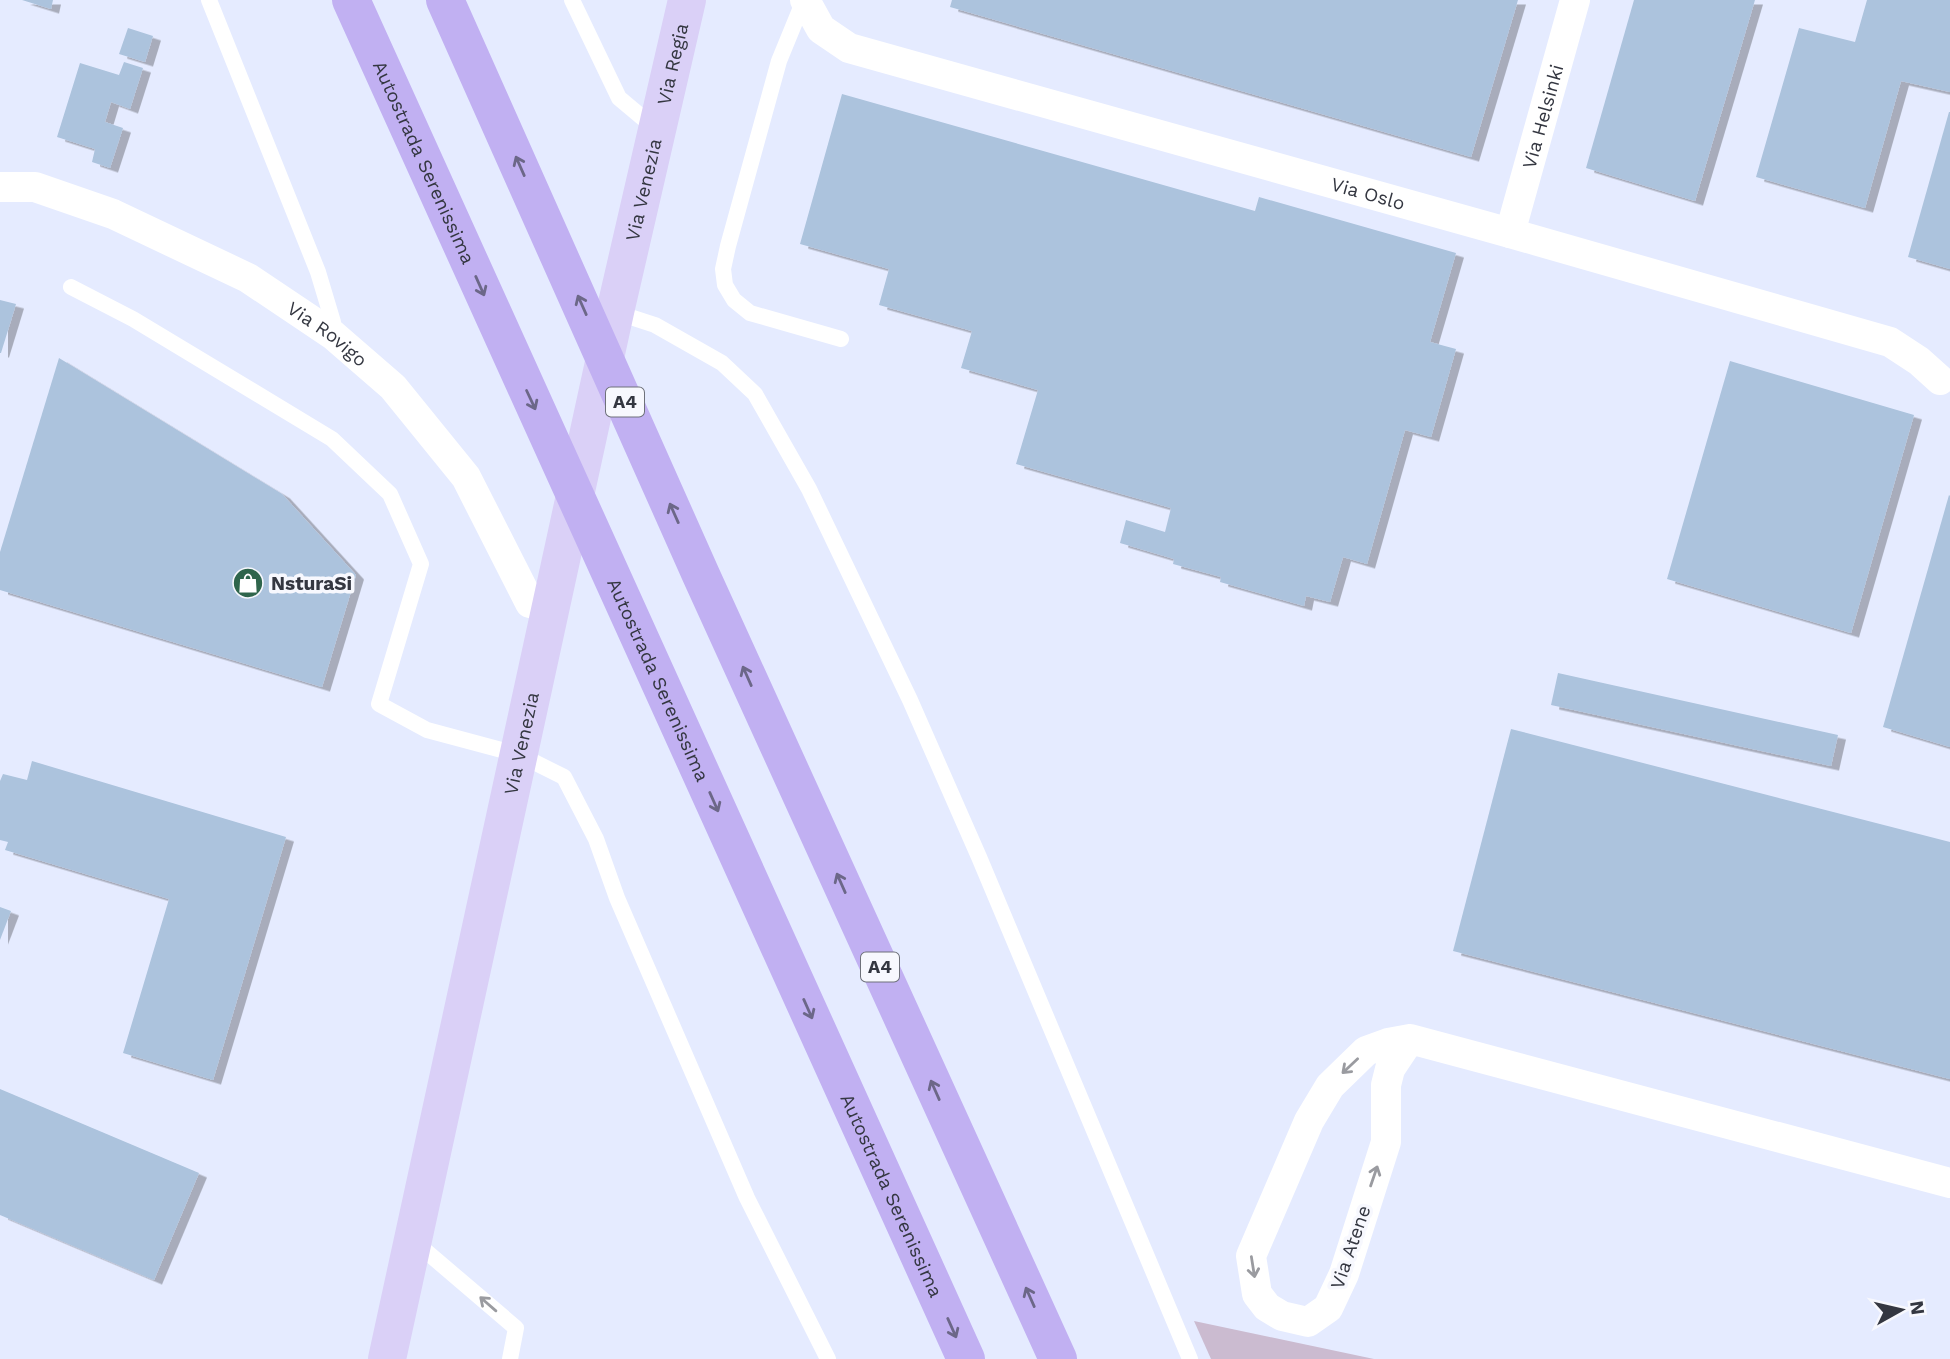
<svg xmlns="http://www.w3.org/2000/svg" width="1950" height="1359" font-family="'Work Sans',sans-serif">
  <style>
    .green { fill: #cbbbd0 }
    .building { fill: #acc3dd; filter: url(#shadow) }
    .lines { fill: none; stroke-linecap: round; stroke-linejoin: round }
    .lane { stroke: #fff; stroke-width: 16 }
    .street { stroke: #fff; stroke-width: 30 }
    .primary { stroke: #dad0f7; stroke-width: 38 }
    .highway { stroke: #c1b0f2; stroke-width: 38 }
    .oneway { stroke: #6c6788 }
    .oneway2 { stroke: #9a9ba0 }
    .labels { text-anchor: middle; stroke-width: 7; stroke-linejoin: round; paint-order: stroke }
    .shield { fill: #f7f8fe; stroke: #6e717a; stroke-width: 2 }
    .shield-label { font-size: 18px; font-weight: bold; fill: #343741 }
    .street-label { font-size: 19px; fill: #343741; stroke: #f7f8fe }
    .poi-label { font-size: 19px; font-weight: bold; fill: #343741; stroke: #f7f8fe; text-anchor: start }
  </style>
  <defs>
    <filter id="shadow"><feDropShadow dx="8" dy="4.5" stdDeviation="0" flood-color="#0004"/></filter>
  </defs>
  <rect width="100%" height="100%" fill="#e5ebff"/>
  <path class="green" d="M1194,1321l180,38h-163z"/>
  <g class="building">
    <path d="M22,0h31l-2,9z"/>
    <path d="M952,0h566l-47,157 -521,-150z"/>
    <path d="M1634,0h121l-60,201 -109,-33z"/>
    <path d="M1867,0h83v92l-49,-11 -36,127 -109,-31 43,-149 56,14z"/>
    <path d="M128,28l25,8 -8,26 -26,-8z"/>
    <path d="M124,62l19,6 -13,41 -19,-7 -6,20 18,6 -13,40 -18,-6 3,-13 -38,-12 23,-74 39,12z"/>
    <path d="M842,94l413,117 4,-14 197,56 -26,89 26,7 -25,88 -26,-7 -38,134 -24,-7 -13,45 -24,-6 -2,10 -84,-24 1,-5 -48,-13 1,-5 -54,-16 6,-23 39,12 6,-24 -155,-44 22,-74 -77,-22 11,-37 -93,-26 10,-36 -89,-25z"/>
    <path d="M1949,112h1v157l-42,-12z"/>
    <path d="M0,300l16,4 -15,49h-1z"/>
    <path d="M59,358l223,136 74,81 -34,112 -322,-97v-38z"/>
    <path d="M1730,361l184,54 -63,218 -184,-54z"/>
    <path d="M1949,495l1,1v251l-67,-20z"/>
    <path d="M1558,673l280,62 -7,31 -280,-61z"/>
    <path d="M1511,729l439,113v237l-497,-128z"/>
    <path d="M32,761l254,76 -73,243 -90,-27 46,-154 -164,-49 3,-8 -8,-2v-59l3,-7 24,6z"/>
    <path d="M0,907l11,4 -11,29z"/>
    <path d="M0,1089l199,84 -45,107 -154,-65z"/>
  </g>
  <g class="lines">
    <g class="lane">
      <path d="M209,0l109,272 15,50v13"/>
      <path d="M572,0l47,98 37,31"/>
      <path d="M804,0l-25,61 -51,185 -5,23 2,16 9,15 16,13 91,26"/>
      <path d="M71,287l62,32 199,120 58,55 31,70 -42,140 48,26 93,25 44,22 32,62 21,59 130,300 81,161"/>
      <path d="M615,312l40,13 67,38 33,31 54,95 101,211 69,157 211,502"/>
      <path d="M414,1241l102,87 -6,31"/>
    </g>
    <g class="street">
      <path id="s1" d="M805,0l16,29 28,19 661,185 380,109 29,19 21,19"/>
      <path id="s2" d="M0,187h35l78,27 135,64 85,57 60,52 73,90 64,126 20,5"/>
      <path id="s3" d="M1510,233l65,-233"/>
      <path d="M1410,1039l-20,30 -4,16v57l-42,132 -16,34 -20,14 -26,-6 -15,-9 -10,-13 -6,-38 58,-135 21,-35 36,-35 22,-8 22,-4 540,144"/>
    </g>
    <path class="primary" id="s4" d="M387,1359l228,-1047 72,-312"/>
    <g class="highway">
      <path id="s5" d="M351,0l615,1359"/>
      <path d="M445,0l256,575 357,784"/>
    </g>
  </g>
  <defs><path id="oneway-shaft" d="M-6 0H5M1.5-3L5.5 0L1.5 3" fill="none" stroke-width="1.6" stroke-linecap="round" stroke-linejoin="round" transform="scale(1.75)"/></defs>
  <g class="oneway">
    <use href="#oneway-shaft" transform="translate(520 166) rotate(-114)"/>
    <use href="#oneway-shaft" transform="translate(480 286) rotate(66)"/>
    <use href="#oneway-shaft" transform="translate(582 305) rotate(-114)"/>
    <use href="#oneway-shaft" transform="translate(531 400) rotate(65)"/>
    <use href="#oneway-shaft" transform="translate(674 513) rotate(-114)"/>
    <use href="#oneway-shaft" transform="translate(747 676) rotate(-114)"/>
    <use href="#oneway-shaft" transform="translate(714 802) rotate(66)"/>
    <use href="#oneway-shaft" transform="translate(841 883) rotate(-114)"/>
    <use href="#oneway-shaft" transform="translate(808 1009) rotate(66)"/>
    <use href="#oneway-shaft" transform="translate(935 1090) rotate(-114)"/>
    <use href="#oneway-shaft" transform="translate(1030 1297) rotate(-114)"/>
    <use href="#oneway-shaft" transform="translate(952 1328) rotate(66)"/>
  </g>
  <g class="oneway2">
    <use href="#oneway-shaft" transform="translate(1350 1066) rotate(137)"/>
    <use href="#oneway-shaft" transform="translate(1374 1176) rotate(-71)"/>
    <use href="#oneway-shaft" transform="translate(1253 1267) rotate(81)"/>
    <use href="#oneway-shaft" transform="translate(488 1304) rotate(-139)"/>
  </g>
  <defs>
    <g id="shop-disc" transform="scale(1.575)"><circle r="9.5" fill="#2f654c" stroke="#f7f8fe"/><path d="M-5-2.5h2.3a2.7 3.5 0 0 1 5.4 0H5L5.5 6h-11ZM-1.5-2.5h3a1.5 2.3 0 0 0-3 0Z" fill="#fff"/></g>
  </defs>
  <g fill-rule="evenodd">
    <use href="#shop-disc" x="248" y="583"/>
  </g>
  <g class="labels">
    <g class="shield">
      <rect x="606" y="387.5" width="38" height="29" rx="5"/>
      <rect x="861" y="952.5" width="38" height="29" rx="5"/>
    </g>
    <g class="shield-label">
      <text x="625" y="408">A4</text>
      <text x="880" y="973">A4</text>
    </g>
    <g class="street-label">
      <text dy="7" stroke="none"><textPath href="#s4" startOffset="1326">Via Regia</textPath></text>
      <text dy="7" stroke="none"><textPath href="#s3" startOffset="121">Via Helsinki</textPath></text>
      <text dy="7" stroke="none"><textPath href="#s5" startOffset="178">Autostrada Serenissima</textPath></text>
      <text dy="7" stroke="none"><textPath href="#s4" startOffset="1197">Via Venezia</textPath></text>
      <text dy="7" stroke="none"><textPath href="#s1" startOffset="606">Via Oslo</textPath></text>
      <text dy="7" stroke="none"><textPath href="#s2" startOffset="364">Via Rovigo</textPath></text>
      <text dy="7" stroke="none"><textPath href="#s5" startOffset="746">Autostrada Serenissima</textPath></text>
      <text dy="7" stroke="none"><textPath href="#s4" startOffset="630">Via Venezia</textPath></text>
      <text dy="7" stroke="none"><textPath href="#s5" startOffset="1312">Autostrada Serenissima</textPath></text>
      <text transform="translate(1350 1247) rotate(-71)" y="7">Via Atene</text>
    </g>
    <g class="poi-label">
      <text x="271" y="590">NsturaSi</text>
    </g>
  </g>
  <g transform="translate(1901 1310) rotate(82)" stroke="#f7f8fe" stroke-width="5" paint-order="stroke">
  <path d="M0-5L12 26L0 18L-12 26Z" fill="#343741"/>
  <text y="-10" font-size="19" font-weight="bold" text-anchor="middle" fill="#343741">N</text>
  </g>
</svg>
